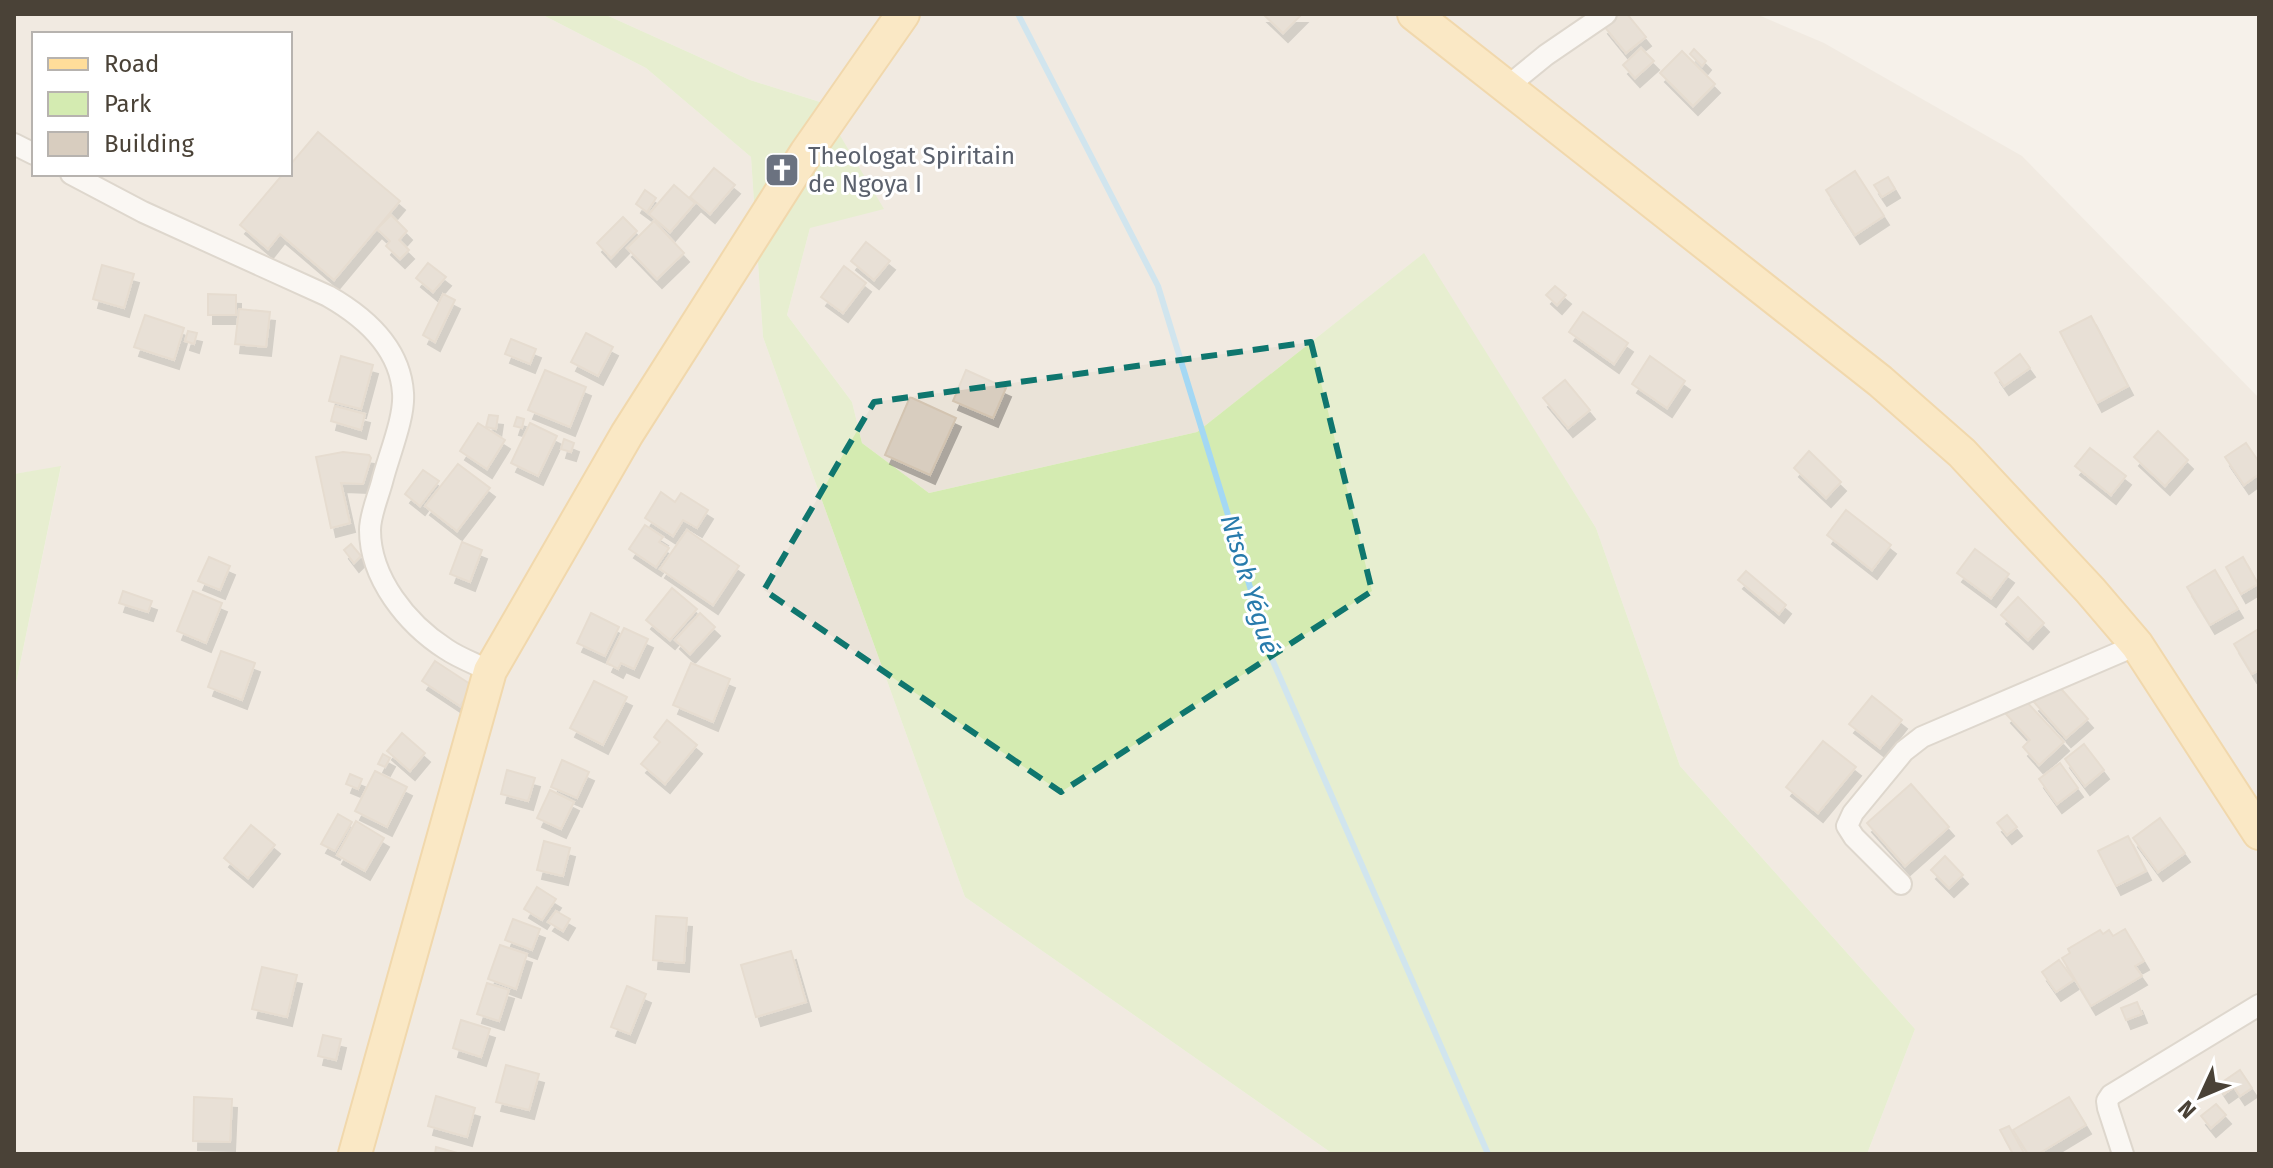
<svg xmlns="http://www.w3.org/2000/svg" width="2273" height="1168" font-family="'Fira Sans',sans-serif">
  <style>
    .residential { fill: #eae3d8; fill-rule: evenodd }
    .green { fill: #d4ebb1 }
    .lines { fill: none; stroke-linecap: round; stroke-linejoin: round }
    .stream { stroke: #a4d8f4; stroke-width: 6 }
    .building { fill: #d8cdbf; stroke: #d3c4b1; stroke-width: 2; filter: url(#shadow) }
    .minor-casing { stroke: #c2b9ac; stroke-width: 24 }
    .primary-casing { stroke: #eaba63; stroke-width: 36 }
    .minor { stroke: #fff; stroke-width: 20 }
    .primary { stroke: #ffdd9a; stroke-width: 32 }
    .marked { fill: none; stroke: #0f766e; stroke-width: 6; stroke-dasharray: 16 10; stroke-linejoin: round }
    .labels { text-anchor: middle; stroke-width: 6; stroke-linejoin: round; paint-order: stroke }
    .worship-label { font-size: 24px; fill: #5b616d; stroke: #fff; text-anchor: start }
    .water-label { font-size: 26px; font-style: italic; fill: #287bac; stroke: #fff }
  </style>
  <defs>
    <filter id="shadow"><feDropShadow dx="5" dy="9" stdDeviation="0" flood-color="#0004"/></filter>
  </defs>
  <rect width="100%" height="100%" fill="#f6f1ea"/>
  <g class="residential">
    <path d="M14,14h527l105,54 105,89 12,180 202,560 368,257h-1319v-461l47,-226 -47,7zM34,34h256v140h-256z"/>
    <path d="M604,14h1152l68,29 198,113 237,242v756h-392l48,-125 -235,-263 -84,-238 -173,-274 -226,178 -268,61 -67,-50 -10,-41 -65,-87 23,-87 10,-126 -70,-22z"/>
  </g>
  <g class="green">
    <path d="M541,14h63l146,66 70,22 64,107 -74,19 -23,87 65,87 10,41 67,50 268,-61 227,-179 172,275 84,238 235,263 -48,125h-534l-368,-257 -202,-560 -12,-180 -105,-89z"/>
    <path d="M61,466l-47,227v-219z"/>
  </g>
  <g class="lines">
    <path class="stream" d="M1018,14l140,272 114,373 216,495"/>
  </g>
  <g class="building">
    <path d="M1263,14h39l-19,19z"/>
    <path d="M1616,14h11l19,23 -20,16 -23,-28z"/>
    <path d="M1641,48l13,13 -19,17 -12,-13z"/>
    <path d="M1694,49l12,12 -4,5 -12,-12z"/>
    <path d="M1682,51l33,33 -22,22 -33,-33z"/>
    <path d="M318,132l82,69 -66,79 -54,-46 -12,15 -28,-24 43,-51h7v-9z"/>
    <path d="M714,168l21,17 -25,29 -20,-17z"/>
    <path d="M1855,171l29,45 -29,19 -29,-45z"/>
    <path d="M1888,177l7,12 -13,8 -8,-12z"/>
    <path d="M674,185l21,18 -25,29 -21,-18z"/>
    <path d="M645,190l11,8 -9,14 -11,-8z"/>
    <path d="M391,215l16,16 -8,9 10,10 -9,9 -14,-13 4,-5 -13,-12z"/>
    <path d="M623,217l14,14 -26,27 -14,-15z"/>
    <path d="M654,221l30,32 -27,26 -30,-31z"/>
    <path d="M866,242l24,19 -16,19 -23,-19z"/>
    <path d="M428,263l18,14 -13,15 -17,-14z"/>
    <path d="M102,265l32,9 -10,34 -31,-9z"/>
    <path d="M844,266l22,17 -23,30 -22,-16z"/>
    <path d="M1555,286l11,9 -9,10 -11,-10z"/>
    <path d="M208,294l28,1v20h-28z"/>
    <path d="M443,294l12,6 -20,42 -12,-7z"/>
    <path d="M239,309l31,3 -4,35 -31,-3z"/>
    <path d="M1583,312l45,31 -14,21 -45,-32z"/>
    <path d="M145,315l39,13 -10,32 -40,-13z"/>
    <path d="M2091,316l37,70 -31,17 -37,-71z"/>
    <path d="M188,331l9,2 -3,11 -9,-3z"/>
    <path d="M586,333l27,14 -15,29 -27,-14z"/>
    <path d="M511,339l25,10 -6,15 -25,-10z"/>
    <path d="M2020,354l10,14 -26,18 -9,-13z"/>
    <path d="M341,356l32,9 -12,44 -32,-8z"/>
    <path d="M1650,356l35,25 -18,27 -35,-24z"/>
    <path d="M545,370l41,17 -16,40 -42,-17z"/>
    <path d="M966,370l40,18 -13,30 -40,-17z"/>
    <path d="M1565,380l25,30 -22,18 -25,-30z"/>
    <path d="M910,397l46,21 -26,57 -45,-20z"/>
    <path d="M335,406l30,8 -4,16 -30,-9z"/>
    <path d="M489,415l9,1 -2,13 -10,-2z"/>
    <path d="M517,417l7,2 -2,9 -8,-2z"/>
    <path d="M478,423l27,17 -18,29 -27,-18z"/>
    <path d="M530,423l27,13 -19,40 -27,-13z"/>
    <path d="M2158,431l30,29 -23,26 -31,-29z"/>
    <path d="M564,439l10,4 -3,9 -10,-3z"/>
    <path d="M2246,443l13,19v12l-15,11 -19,-28z"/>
    <path d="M2090,448l36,28 -15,19 -36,-29z"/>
    <path d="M1809,451l32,31 -15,16 -32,-30z"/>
    <path d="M343,452l26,3 2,3 -8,26 -22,-1 9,40 -19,5 -15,-71z"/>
    <path d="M458,464l32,24 -33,43 -32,-25z"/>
    <path d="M423,470l16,11 -19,25 -15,-12z"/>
    <path d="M661,492l14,10 6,-9 27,17 -11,18 -14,-8 -10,16 -28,-18z"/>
    <path d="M1846,510l45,35 -19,25 -45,-35z"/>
    <path d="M645,525l18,12 -4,5 10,6 -13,19 -27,-18z"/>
    <path d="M687,530l52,36 -26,39 -53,-36z"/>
    <path d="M462,542l20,8 -12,32 -20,-8z"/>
    <path d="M351,544l10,12 -7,7 -10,-13z"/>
    <path d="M1975,549l34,25 -18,24 -34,-25z"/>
    <path d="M209,557l21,9 -10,24 -22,-9z"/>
    <path d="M2243,557l15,27 -17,10 -15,-27z"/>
    <path d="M2215,570l23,39 -28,16 -23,-38z"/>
    <path d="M1746,571l40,34 -7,9 -41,-34z"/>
    <path d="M672,588l25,21 -27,31 -24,-20z"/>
    <path d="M123,591l29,10 -4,11 -29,-9z"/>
    <path d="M193,591l29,12 -16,40 -29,-12z"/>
    <path d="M2018,597l26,26 -16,17 -27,-25z"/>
    <path d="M591,613l28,14 -14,29 -28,-13z"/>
    <path d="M700,613l15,14 -25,27 -15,-14z"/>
    <path d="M624,628l24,11 -14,30 -13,-6 -3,6 -11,-6z"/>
    <path d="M2257,630l2,40 -7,4 -18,-30z"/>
    <path d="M221,651l34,12 -13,37 -34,-13z"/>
    <path d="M435,661l38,25 -13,20 -38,-25z"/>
    <path d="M691,663l39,16 -17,43 -40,-17z"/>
    <path d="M594,681l33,16 -24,48 -33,-17z"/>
    <path d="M2055,682l33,37 -22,19 -32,-36z"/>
    <path d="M1872,696l30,24 -22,28 -31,-24z"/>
    <path d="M2023,698l41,44 -25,23 -16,-18 7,-7 -24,-26z"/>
    <path d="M667,720l30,25 -32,39 -24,-20 19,-22 -6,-5z"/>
    <path d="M402,733l23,20 -15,18 -23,-20z"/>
    <path d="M1823,741l33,26 -38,46 -32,-26z"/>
    <path d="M2084,744l20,26 -19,16 -20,-27z"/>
    <path d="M383,754l7,4 -5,9 -7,-3z"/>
    <path d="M562,760l27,12 -12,26 -26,-11z"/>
    <path d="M2060,763l18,25 -21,16 -18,-25z"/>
    <path d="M507,770l28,8 -7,23 -27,-7z"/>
    <path d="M375,771l32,16 -20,40 -32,-16z"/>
    <path d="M350,774l12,5 -4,10 -12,-5z"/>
    <path d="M1911,784l38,43 -44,39 -38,-43z"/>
    <path d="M550,790l24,12 -13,27 -24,-11z"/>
    <path d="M338,814l14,8 -17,29 -14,-7z"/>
    <path d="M2007,815l10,12 -10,8 -10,-12z"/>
    <path d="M2160,818l25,35 -27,19 -25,-34z"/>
    <path d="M356,821l28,17 -19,33 -28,-16z"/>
    <path d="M251,825l24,20 -27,33 -24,-20z"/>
    <path d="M2128,836l18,35 -30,15 -18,-35z"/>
    <path d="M544,841l26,7 -7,28 -26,-6z"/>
    <path d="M1945,856l18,19 -14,13 -18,-18z"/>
    <path d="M537,887l19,12 -14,21 -18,-11z"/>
    <path d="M556,911l14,8 -7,12 -15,-9z"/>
    <path d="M656,916l31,2 -3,45 -31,-3z"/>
    <path d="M513,919l27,10 -8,21 -27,-10z"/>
    <path d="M2125,929l19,32 -9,5 7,10 -51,30 -29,-48 8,-5 -2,-4 32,-19 3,4 6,-4 4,6z"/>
    <path d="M500,945l27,9 -11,35 -28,-10z"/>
    <path d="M791,951l15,51 -50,15 -15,-52z"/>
    <path d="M2059,960l15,20 -18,12 -14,-20z"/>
    <path d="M262,967l35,8 -10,42 -35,-8z"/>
    <path d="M487,983l22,7 -10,31 -22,-7z"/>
    <path d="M627,986l19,8 -16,40 -19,-7z"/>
    <path d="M2137,1002l5,12 -16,6 -5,-12z"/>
    <path d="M461,1020l29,9 -9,28 -28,-9z"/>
    <path d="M323,1035l18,4 -5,21 -18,-4z"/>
    <path d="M506,1065l33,9 -10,36 -33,-8z"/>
    <path d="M2240,1070l12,18 -12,8 -6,-9 -10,7 -6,-9z"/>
    <path d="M436,1096l39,12 -8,29 -39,-11z"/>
    <path d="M194,1097l38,2 -2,43 -37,-1z"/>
    <path d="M2069,1097l17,28 -48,29h-10l-15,-24z"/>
    <path d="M2216,1104l10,11 -15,13 -10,-12z"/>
    <path d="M2009,1126l15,27 -2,1h-9l-13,-24z"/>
    <path d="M436,1147l25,7h-26z"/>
  </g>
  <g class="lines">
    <g class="minor-casing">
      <g id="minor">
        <path d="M1508,86l38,-31 60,-41"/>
        <path d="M14,144l20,10"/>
        <path d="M71,174l72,38 185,84c37,21 72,51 75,97 2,25 -15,64 -21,89 -4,15 -12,33 -12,48 0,48 37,94 76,119 13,9 30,15 44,22"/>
        <path d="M1901,884l-47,-47 -7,-11 6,-13 51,-62 18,-14 215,-92"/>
        <path d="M2123,1154l-15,-46 -1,-7 4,-6 148,-90"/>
      </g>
    </g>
    <g class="primary-casing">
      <g id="primary">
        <path d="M1414,14l466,367 82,72 128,137 47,55 122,188"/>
        <path d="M355,1154l135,-483 137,-237 179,-281 97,-139"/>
      </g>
    </g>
    <use href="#minor" class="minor"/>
    <use href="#primary" class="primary"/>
  </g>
  <path d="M0 0H2273V1168H0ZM1311,342l61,249 -311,201 -297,-202 110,-188z" fill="#f6f1ea" fill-opacity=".55" fill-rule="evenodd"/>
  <path class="marked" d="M1311,342l61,249 -311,201 -297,-202 110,-188z"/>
  <defs>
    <g id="church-square" transform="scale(1.8)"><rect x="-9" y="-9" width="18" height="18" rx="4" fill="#6b7280" stroke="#fff"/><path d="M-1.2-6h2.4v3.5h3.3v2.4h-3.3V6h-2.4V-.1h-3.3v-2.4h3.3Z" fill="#fff"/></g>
  </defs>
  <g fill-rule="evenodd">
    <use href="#church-square" x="782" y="170"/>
  </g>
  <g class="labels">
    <g class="worship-label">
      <text x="808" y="164">Theologat Spiritain<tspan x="808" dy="28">de Ngoya I</tspan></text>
    </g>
    <g class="water-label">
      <text transform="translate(1250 584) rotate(73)" y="9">Ntsok Yégué</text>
    </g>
  </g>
  <rect width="2273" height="1168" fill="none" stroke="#4a4237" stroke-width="32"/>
  <rect x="32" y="32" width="260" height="144" fill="#ffffff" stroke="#b7b3af" stroke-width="2"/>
  <rect x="48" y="58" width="40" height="12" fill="#ffdd9a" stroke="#b7b3af" stroke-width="2"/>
  <text x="104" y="72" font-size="24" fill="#4a4237">Road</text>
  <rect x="48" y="92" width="40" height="24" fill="#d4ebb1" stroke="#b7b3af" stroke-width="2"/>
  <text x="104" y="112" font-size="24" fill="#4a4237">Park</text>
  <rect x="48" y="132" width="40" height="24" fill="#d8cdbf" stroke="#b7b3af" stroke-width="2"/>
  <text x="104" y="152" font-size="24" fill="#4a4237">Building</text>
  <g transform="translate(2201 1096) rotate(226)" stroke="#ffffff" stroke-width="6" paint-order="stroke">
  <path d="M0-6L14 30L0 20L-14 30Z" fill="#4a4237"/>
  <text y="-12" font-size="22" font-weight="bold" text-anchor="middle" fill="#4a4237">N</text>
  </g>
</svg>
